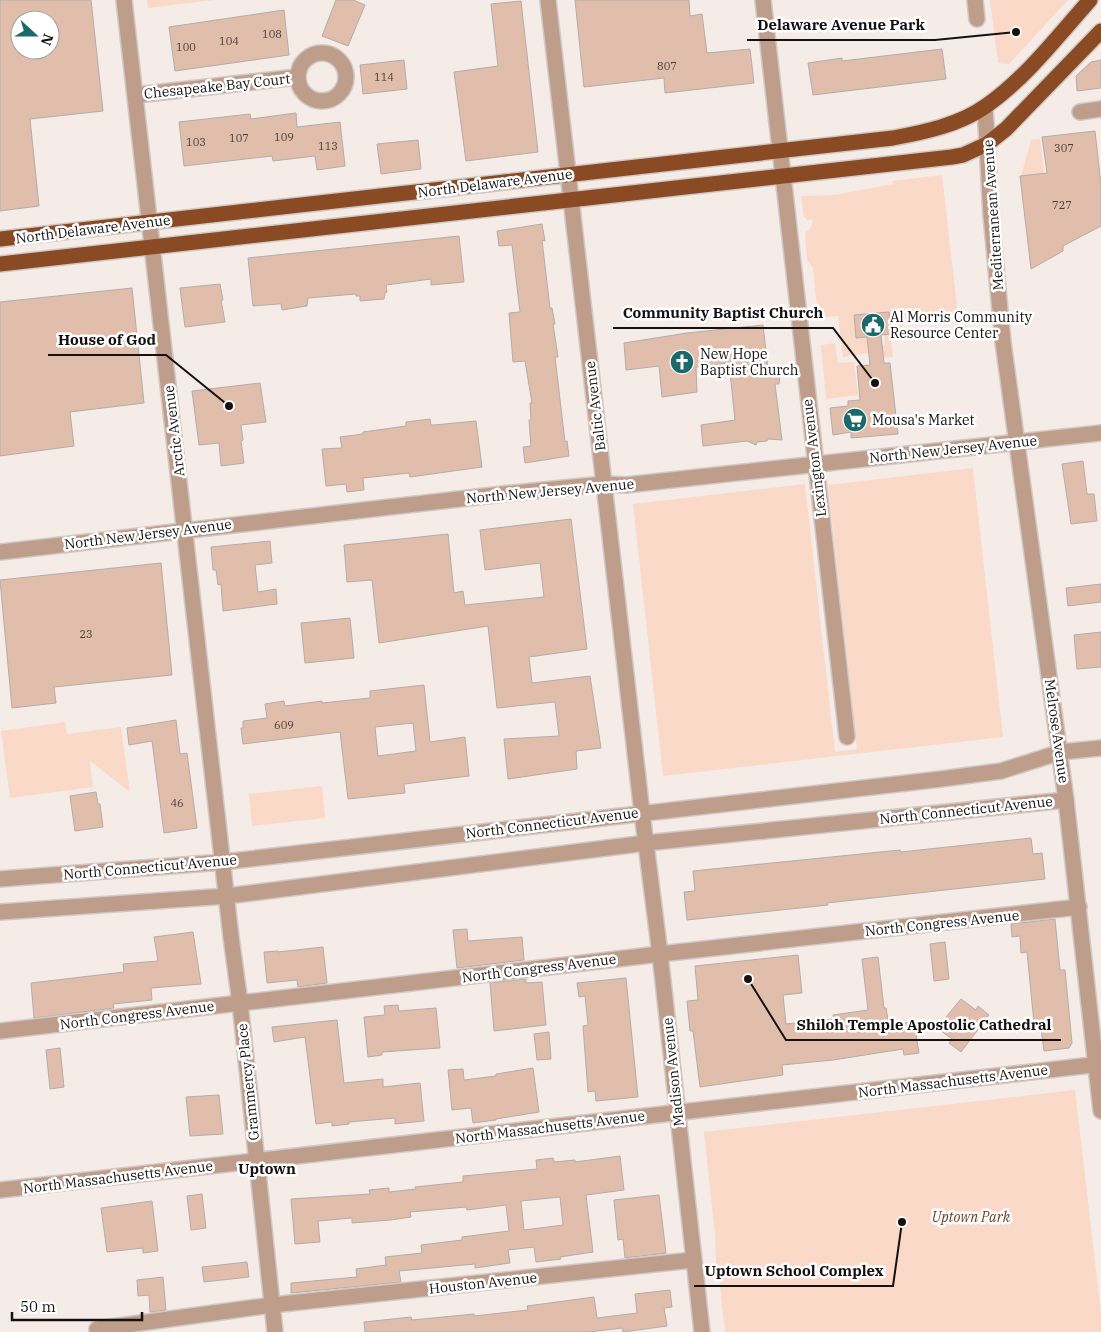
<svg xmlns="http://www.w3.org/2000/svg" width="1101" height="1332" font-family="'IBM Plex Serif',serif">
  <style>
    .green { fill: #fad9c8 }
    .building { fill: #e1beab; stroke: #b4aca9; fill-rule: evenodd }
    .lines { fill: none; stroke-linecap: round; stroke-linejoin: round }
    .minor-casing { stroke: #d1c9c5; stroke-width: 18 }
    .tertiary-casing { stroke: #d1c9c5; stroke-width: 18 }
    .trunk-casing { stroke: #d1c9c5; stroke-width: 18 }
    .minor { stroke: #bf9d8b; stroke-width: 15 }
    .tertiary { stroke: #bf9d8b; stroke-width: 15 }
    .trunk { stroke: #8a4a23; stroke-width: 15 }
    .labels { text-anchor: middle; stroke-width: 5; stroke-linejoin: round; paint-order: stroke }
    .number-label { font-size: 11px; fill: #473c37 }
    .street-label { font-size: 14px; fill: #141110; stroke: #fff }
    .poi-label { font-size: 14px; fill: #141110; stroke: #fff; text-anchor: start }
    .park-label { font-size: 14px; font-style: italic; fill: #6c3c21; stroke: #fff }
    .neighbourhood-label { font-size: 15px; font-weight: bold; fill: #141110; stroke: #fff }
    .leader { fill: none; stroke: #141110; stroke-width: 2 }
    .callout-dot { fill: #141110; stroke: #fff; stroke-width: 2 }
    .callout-label { font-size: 15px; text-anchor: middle; font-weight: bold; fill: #141110; stroke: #fff; stroke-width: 5; stroke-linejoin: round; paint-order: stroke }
  </style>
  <rect width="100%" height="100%" fill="#f5ece8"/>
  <g class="green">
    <path d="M147,0h67l-66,8z"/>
    <path d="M990,0h78l-59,64 -11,-1z"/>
    <path d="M1040,139l4,34 -23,3 10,-36z"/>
    <path d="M942,175l16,140 -51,6 -16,18 2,18 -14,1 -2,-12 8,-1 -1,-10 7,-1 -2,-22 -35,3 2,23 11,-1 1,16 -25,4 -5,-41 -20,2 -5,-50 -6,-8 -2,-28c6,-2 8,-7 7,-13l-4,1 -4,-3 -3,-21 34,-1 58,-11 -1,-3z"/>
    <path d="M835,343l3,20 16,-1 4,33 -32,4 -5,-54z"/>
    <path d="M973,468l30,269 -340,39 -30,-272 172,-20 30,268 22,-3 -29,-264z"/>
    <path d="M65,722l2,12 54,-7 9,65 -40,-31 3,26 -83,11 -9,-67z"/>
    <path d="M322,786l3,32 -73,8 -3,-32z"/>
    <path d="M1075,1090l26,222v20h-376l-6,-55 -3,-16 -1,-26 -11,-103z"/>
  </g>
  <g class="building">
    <path d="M0,0h91l12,111 -73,8 9,87 -39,5zM20,20h30v30h-30z"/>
    <path d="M336,0h17l12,5 -17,41 -26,-10z"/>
    <path d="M575,0h114l1,16 12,-2 5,39 43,-4 4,34 -89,10 -1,-15 -80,9z"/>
    <path d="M521,1l17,151 -72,9 -12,-89 44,-6 -7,-62z"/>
    <path d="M284,10l5,45 -114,16 -6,-44z"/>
    <path d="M942,49l4,30 -133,16 -5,-32 34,-5v3z"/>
    <path d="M404,60l3,29 -44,5 -3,-29z"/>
    <path d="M1101,60v28l-24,3 -1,-15 15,-14z"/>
    <path d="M296,113l1,14 43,-5 5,44 -28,4 -2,-14 -42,5 -1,-5 -88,10 -5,-44 71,-8 1,5z"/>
    <path d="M1095,131l6,53v42l-38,20v5l-32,18 -11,-93 27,-3 -5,-36z"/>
    <path d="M418,140l3,29 -40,5 -4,-30z"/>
    <path d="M542,224l3,17 -3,-1 8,68h2l3,16h-2l5,33h-3l10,85 2,-1 2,15 -44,7 -2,-16 8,-1 -2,-26h2l-1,-17h2l-7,-42 -12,1 -4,-49 11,-1 -8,-67 -13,1 -2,-15z"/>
    <path d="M459,236l5,46 -33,3v-6l-45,6 1,7 -2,1 -1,6 -24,2v-5h-4v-2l-48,4 -1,8 -25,4 -1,-6h-3l-25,2 -5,-48z"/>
    <path d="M220,284l3,16h-2l4,22 -40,5 -5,-39z"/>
    <path d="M132,288l12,115 -74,9 4,34 -74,10v-154z"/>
    <path d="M889,312l2,22 -10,1 3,28h6l8,71 -47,4v-6l-18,3 -3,-27 18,-2v-5l12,-1 -3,-34 13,-1 -3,-28 -11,1 -2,-23z"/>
    <path d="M763,325l5,44 13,-2 -2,17h-4l7,56 -14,-1 -1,2 -10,1 -1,3 -9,-4 -44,5 -2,-21 34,-5 -6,-57 -33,4 1,25 -35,5 -3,-31 -33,4 -2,-27 63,-10z"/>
    <path d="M260,383l6,39 -25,3 2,15 -2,1 3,22 -23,3 -2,-23 -20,2 -7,-54z"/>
    <path d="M430,419l1,6h3l42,-4 6,46 -72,10 -1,-4 -46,5 1,12 -17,2 -1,-8 -20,2 -4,-37 20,-1 -2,-11 23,-3v-2l43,-6v-4z"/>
    <path d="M1083,461l4,33h7l3,27 -26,3 -9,-60z"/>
    <path d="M571,519l16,130 -58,8 3,26 58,-7 11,72 -25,3 1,18 -69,10 -4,-40 55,-3 -4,-34 -58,6 -9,-82 -109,17 -7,-63 -25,2 -3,-37 104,-11 6,59 9,-2 2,14 79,-8 -4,-34 -55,7 -5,-40z"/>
    <path d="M270,541l2,22 -17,2 3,27 18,-3 1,15 -54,7 -2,-27 -3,1 -2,-15h-3l-2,-23z"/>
    <path d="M161,563l11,112 -118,12 2,16 -44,5 -12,-128z"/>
    <path d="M1101,584v18l-33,4 -2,-18z"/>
    <path d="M350,618l4,40 -49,5 -4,-40z"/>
    <path d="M1101,632v35l-24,2 -3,-34z"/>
    <path d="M424,685l6,57 35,-5 4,39 -65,8 1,9 -57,6 -8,-67 -97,12 -2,-16h2v-7l24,-3 -2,-14 19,-3 1,5 37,-5v2l48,-5v-7zM413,723l3,28 -38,5 -3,-29z"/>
    <path d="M176,720l4,34 7,-1 10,75 -33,5 -12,-92 -23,4 -2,-17z"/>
    <path d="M96,792l2,12h2l3,23 -28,4 -5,-35z"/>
    <path d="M1031,838l2,16 9,-1 3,26 -218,24 1,2 -141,15 -3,-28 11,-1 -2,-20 207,-21 1,2z"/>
    <path d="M1055,919l5,51h5l7,73 -3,5 -25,3 -4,-29 -6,1 -7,-71 -6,1 -1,-17 -8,1 -1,-13z"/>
    <path d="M467,929l1,12 54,-4 2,23 -67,8 -4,-38z"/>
    <path d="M193,932l8,52 -50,4 1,12 -39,4 1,4 -80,10 -3,-35 93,-11 -1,-8 35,-3 -4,-24z"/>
    <path d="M945,942l4,37 -15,2 -4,-37z"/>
    <path d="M323,947l4,36 -29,4 -1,-7 -30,3 -3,-31 14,-1v1z"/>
    <path d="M798,955l4,38 -19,2 3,29 48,-5 -1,-4 35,-5 -6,-51 16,-2 6,51h2l3,17 25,-3 5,31 -15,2 -1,-6 -70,11 -51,5 1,10 -83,12 -7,-56h-3l-3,-30 11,-1 -3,-34z"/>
    <path d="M626,978l12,119 -42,4 -1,-10 -7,1 -5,-66 5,-1 -3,-29 -6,1 -2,-14z"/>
    <path d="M526,979v4l16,-1 4,43 -52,6 -4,-48z"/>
    <path d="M961,999l15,11 2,-4 11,9 -28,37 -12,-9 3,-4 -15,-11z"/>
    <path d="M398,1005l1,6 37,-3 4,40 -58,4v3l-14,2 -4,-40 21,-2 -1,-9z"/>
    <path d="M337,1020l7,63 39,-4v8l37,-4 4,38 -29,3v-6l-46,4v2l-17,2v-4l-16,2 -11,-87 -31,5 -2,-15z"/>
    <path d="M549,1032l2,27 -14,1 -3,-26z"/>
    <path d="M60,1048l4,39 -14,2 -4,-39z"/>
    <path d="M533,1068l6,44 -43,7v1l-23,3 -2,-15 -19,2 -4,-40 15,-1 1,11 32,-4v-2z"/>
    <path d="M219,1095l4,39 -33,2 -4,-39z"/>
    <path d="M620,1156l4,34 -38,5 7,57 -33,5 1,2 -25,3 -2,-15 -26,3 2,13 -35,5v-4l-76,7 2,11 -110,11v-10l66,-6 -1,-8 30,-4 -1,-8 37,-4 -1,-8 41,-5v-3l47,-6 -3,-26 -39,5 -1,-3 -56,5 1,5 -20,3 -39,3v-5l-34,3 2,21 -25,2 -4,-45 79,-5 -1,-4 20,-2v4l27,-3 -1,-2 48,-5v-6l74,-7 -1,-9 17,-2 1,4 21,-2v2zM560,1197l3,28 -39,5 -3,-29z"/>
    <path d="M202,1194l4,34 -15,2 -4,-34z"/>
    <path d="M659,1195l7,58 -41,5 -2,-19 -5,1 -4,-40z"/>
    <path d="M152,1201l6,50 -15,2v-5l-36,4 -6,-44z"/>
    <path d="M247,1262l2,15 -45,5 -2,-15z"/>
    <path d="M163,1277l3,33 -16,2 -1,-17 -11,1 -1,-16z"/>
    <path d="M670,1290l2,17 -8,1 3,18 -44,6 -1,-4 -34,4h-223l-1,-10 47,-5 1,3 62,-6v2l54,-6 -1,-4 67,-9 3,21 40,-5 -2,-19z"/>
  </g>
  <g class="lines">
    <g class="minor-casing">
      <g id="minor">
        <path d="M763,0l84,737"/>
        <path d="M975,0l2,19"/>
        <circle cx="322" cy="77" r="24"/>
        <path d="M136,95l162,-18"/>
        <path d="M1080,112l21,-3"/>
        <path d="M0,552l503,-58 101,-10 22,1 475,-52"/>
        <path d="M1061,752l40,-4"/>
        <path d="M1066,800l35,311"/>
        <path d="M0,1031l660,-77 419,-47"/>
        <path d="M0,1190l1101,-126"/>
        <path d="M98,1332l-1,-3 175,-24 421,-45"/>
      </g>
    </g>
    <g class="tertiary-casing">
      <g id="tertiary">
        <path d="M124,0l107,937 9,66 35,329"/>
        <path d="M548,0l94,813 18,141 42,378"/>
        <path d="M0,879l223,-17 718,-83 60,-8 60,-19"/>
        <path d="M0,912l227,-16 419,-53 420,-43 -63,-458 -12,-127 -6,-108"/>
      </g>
    </g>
    <g class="trunk-casing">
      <g id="trunk">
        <path d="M0,239l893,-101c32,-6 66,-13 93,-32 40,-28 72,-70 104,-106"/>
        <path d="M0,264l952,-107 11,-2 24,-11 19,-15 95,-98"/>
      </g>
    </g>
    <use href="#minor" class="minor"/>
    <use href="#tertiary" class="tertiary"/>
    <use href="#trunk" class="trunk"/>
  </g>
  <defs>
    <g id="civic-disc" transform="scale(1.25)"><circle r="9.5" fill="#1c696c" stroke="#fff"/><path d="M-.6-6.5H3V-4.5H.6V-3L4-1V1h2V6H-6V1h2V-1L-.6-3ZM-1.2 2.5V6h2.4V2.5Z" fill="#fff"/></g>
    <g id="church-disc" transform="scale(1.25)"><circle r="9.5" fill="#1c696c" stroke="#fff"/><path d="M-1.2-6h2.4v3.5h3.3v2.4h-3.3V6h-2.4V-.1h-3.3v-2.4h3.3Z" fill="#fff"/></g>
    <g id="supermarket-disc" transform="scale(1.25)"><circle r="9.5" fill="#1c696c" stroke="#fff"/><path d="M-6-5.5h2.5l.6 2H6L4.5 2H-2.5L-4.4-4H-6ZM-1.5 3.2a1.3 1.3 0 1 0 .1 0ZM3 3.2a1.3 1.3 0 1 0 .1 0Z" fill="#fff"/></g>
  </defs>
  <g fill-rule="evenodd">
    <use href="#civic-disc" x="873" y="325"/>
    <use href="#church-disc" x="682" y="362"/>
    <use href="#supermarket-disc" x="855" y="420"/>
  </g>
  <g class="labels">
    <g class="number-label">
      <text x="272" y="38">108</text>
      <text x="229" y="45">104</text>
      <text x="186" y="51">100</text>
      <text x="667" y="70">807</text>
      <text x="384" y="81">114</text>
      <text x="284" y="141">109</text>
      <text x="239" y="142">107</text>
      <text x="196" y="146">103</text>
      <text x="328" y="150">113</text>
      <text x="1064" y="152">307</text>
      <text x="1062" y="209">727</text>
      <text x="86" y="638">23</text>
      <text x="284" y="729">609</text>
      <text x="177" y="807">46</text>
    </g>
    <g class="street-label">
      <text transform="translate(217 86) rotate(-6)" y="5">Chesapeake Bay Court</text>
      <text transform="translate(495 183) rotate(-7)" y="5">North Delaware Avenue</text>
      <text transform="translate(993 215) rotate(-94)" y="5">Mediterranean Avenue</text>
      <text transform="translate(93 229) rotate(-7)" y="5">North Delaware Avenue</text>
      <text transform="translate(595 406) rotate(-97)" y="5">Baltic Avenue</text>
      <text transform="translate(174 431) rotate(-97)" y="5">Arctic Avenue</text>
      <text transform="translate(953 449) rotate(-6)" y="5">North New Jersey Avenue</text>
      <text transform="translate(814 458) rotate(-97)" y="5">Lexington Avenue</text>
      <text transform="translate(550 491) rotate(-5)" y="5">North New Jersey Avenue</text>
      <text transform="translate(148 534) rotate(-7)" y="5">North New Jersey Avenue</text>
      <text transform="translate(1057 731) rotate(82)" y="5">Melrose Avenue</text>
      <text transform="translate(966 810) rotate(-6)" y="5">North Connecticut Avenue</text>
      <text transform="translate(552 823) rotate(-7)" y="5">North Connecticut Avenue</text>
      <text transform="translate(150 867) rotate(-5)" y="5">North Connecticut Avenue</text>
      <text transform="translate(942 923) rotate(-6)" y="5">North Congress Avenue</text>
      <text transform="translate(539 968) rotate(-7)" y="5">North Congress Avenue</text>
      <text transform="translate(137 1015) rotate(-7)" y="5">North Congress Avenue</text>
      <text transform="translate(673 1072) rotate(-96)" y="5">Madison Avenue</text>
      <text transform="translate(953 1081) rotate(-7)" y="5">North Massachusetts Avenue</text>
      <text transform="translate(248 1082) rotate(-96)" y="5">Grammercy Place</text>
      <text transform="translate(550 1127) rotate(-7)" y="5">North Massachusetts Avenue</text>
      <text transform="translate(118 1177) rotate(-7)" y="5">North Massachusetts Avenue</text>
      <text transform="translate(483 1283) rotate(-6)" y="5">Houston Avenue</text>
    </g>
    <g class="poi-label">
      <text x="890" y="322">Al Morris Community<tspan x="890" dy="16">Resource Center</tspan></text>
      <text x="700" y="359">New Hope<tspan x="700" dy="16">Baptist Church</tspan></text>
      <text x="872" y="425">Mousa's Market</text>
    </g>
    <g class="park-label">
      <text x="971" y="1222">Uptown Park</text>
    </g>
    <g class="neighbourhood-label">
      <text x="267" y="1174">Uptown</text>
    </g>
  </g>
  <path class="leader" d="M1016 32L935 40H747M875 383L833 328H613M229 406L166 355H48M748 979L786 1040H1061M902 1222L893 1286H694"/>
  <g class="callout-dot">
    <circle cx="1016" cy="32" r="5"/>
    <circle cx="875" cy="383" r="5"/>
    <circle cx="229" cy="406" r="5"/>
    <circle cx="748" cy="979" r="5"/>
    <circle cx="902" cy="1222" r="5"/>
  </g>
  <g class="callout-label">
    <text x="841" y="30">Delaware Avenue Park</text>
    <text x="723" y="318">Community Baptist Church</text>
    <text x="107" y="345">House of God</text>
    <text x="924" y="1030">Shiloh Temple Apostolic Cathedral</text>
    <text x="794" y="1276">Uptown School Complex</text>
  </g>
  <g transform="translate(35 35) rotate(111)"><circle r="24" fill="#ffffff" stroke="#a1a09f"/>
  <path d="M0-4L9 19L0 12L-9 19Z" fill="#1c696c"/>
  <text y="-8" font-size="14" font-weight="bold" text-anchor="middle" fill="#141110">N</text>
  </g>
  <path d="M12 1312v8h130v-8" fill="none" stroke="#141110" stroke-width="2.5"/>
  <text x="20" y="1312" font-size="15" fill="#141110" stroke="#ffffff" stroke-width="4" paint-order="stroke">50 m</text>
</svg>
